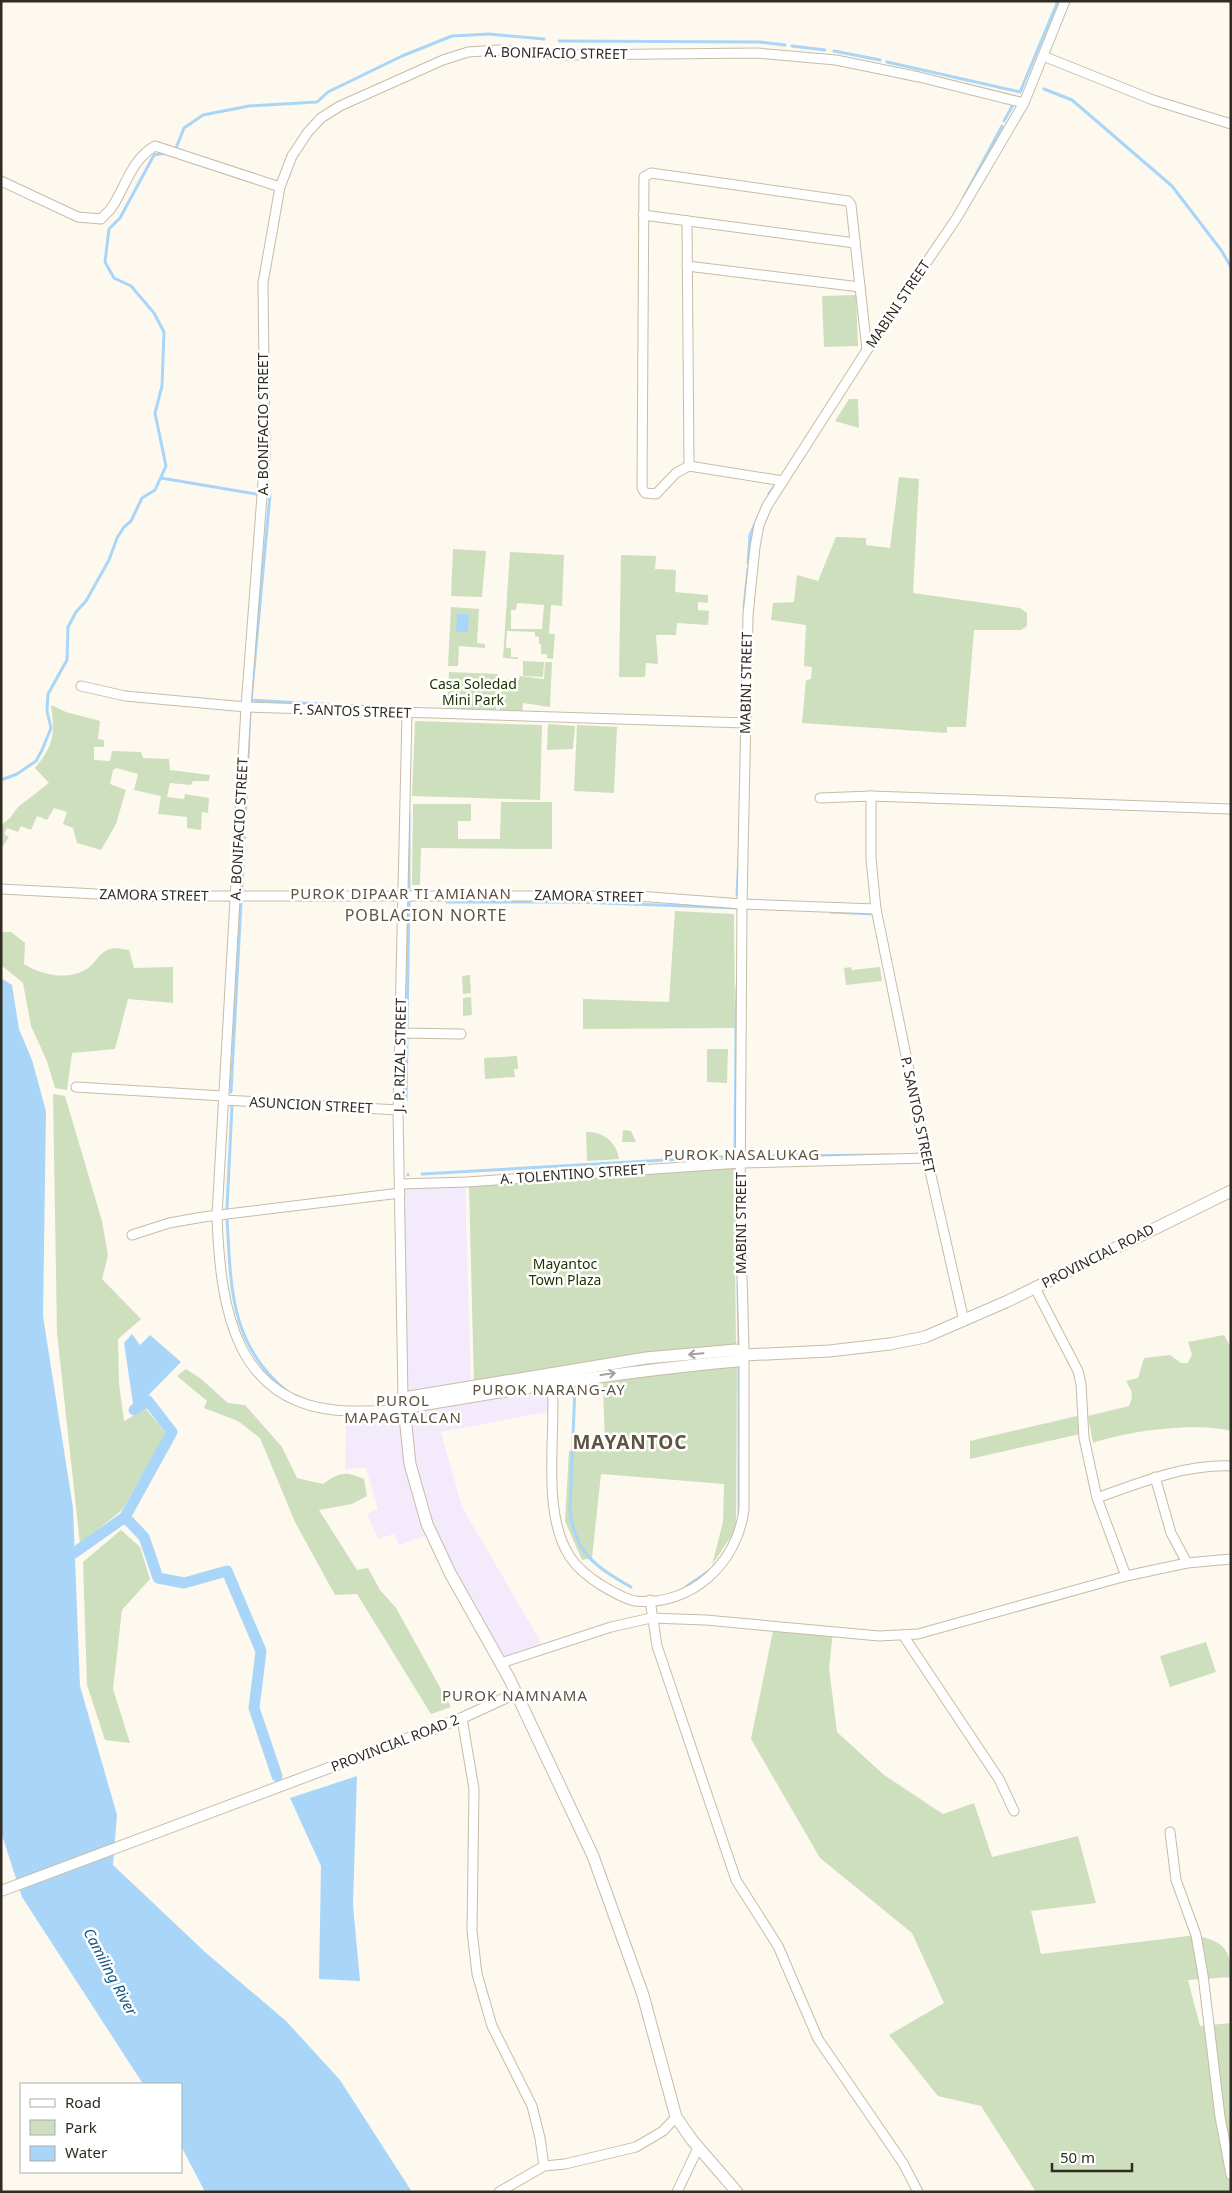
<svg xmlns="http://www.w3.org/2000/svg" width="1232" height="2193" font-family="'Noto Sans',sans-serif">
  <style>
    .commercial { fill: #f3ebfc }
    .green { fill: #cddfbd; fill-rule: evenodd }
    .water { fill: #a9d6f8 }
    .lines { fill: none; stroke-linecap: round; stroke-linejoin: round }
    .stream { stroke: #a9d6f8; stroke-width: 3 }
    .canal { stroke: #a9d6f8; stroke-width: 11 }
    .minor-casing { stroke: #c7bca6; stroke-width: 11 }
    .tertiary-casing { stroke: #c7bca6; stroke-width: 12 }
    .secondary-casing { stroke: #c7bca6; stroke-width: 13 }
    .minor { stroke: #fff; stroke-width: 9 }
    .tertiary { stroke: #fff; stroke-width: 10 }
    .secondary { stroke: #fff; stroke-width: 11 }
    .oneway { stroke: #a2a09c }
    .labels { text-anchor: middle; stroke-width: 5; stroke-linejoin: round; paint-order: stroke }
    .street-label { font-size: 14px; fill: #302c23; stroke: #fff }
    .park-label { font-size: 14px; fill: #213503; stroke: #fff }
    .neighbourhood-label { font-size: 15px; letter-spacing: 1px; fill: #5e5440; stroke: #fff }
    .water-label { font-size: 15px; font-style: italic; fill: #105983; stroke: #fff }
    .quarter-label { font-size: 16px; letter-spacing: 1px; fill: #5e5440; stroke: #fff }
    .district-label { font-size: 19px; font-weight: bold; letter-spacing: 1px; fill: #5e5440; stroke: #fff }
  </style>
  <rect width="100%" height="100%" fill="#fdf9ef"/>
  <g class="commercial">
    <path d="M465,1183l6,202 -65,10 -3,-210z"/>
    <path d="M552,1382v29l-111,21 21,75 83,142 -44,14 -70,-129 -32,11 -5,-11 -16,5 -11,-25 11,-5 -12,-41 -21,1 1,-58 58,-3z"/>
  </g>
  <g class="green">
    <path d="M856,295l2,51 -34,1 -2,-51z"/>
    <path d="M849,399h9l1,29 -24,-7z"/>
    <path d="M899,477l20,2 -6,114 107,15 7,5v13l-6,4h-47l-8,97h-19v6l-145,-10 4,-43 5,-1 1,-12 -8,-1 2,-41 -35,-5 2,-17 21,-1 3,-27 21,6 18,-44 30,1v7l24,3z"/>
    <path d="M453,549l33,2c-1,16 -3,31 -4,46l-31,-1z"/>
    <path d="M510,552l54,3 -2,51 -11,-1 -2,29h6l-2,25 -6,-1v-4h-6v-10h-2v-7l-4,-1v-4l-28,-1 -1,17h5v9h7v2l-15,-1zM517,603l27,2 -2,24h-31v-19h5z"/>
    <path d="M621,555l35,1 -1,13 21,1 -1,22 33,3v8l-10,-1v8l11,1 -1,14 -31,-2 -1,12h-20l2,29 -12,-1 -1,14h-26z"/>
    <path d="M451,607l28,2 -2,34 8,1v4l-26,-2 -1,20h-10z"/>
    <path d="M523,661l21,1 -1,15 -20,-1z"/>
    <path d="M545,662h7l-2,45 -27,-4 -1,11 -22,-2 2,-33 17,1 1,-4 24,3z"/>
    <path d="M449,672l49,2 -2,38 -49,-3z"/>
    <path d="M51,705l15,7 34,9 -2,18 6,1v7h-10v13l16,1 2,-10 29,1 2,6 26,1 1,11 40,5 -1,6h-16l-2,4 -21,-2 -3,14 17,2 1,-5 24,4 -1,15 -6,-1 -1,18 -14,-2v-11l-29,-3 3,-18 -27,-6 4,-16 -22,-6 -3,2 -3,14 16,6 -10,34 -15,26 -24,-7 -4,-15 -10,-4 4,-12 -13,-4 -7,12 -10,-4 -6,14 -10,-4 -3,6 -11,-4 -3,6 5,3 -6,9 -2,-1v-20l9,-7 8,-11 31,-24 -14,-15c19,-23 20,-34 16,-63z"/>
    <path d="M415,721l127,4 -2,75 -128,-4z"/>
    <path d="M548,724l27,2 -2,23 -26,1z"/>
    <path d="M577,725l40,2 -3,66 -40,-2z"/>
    <path d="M501,802h51v47l-131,-1 -1,37h-8l1,-81h58v17h-13v18h42z"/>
    <path d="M675,911l59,3 1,114 -152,1v-30l86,3z"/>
    <path d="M1,932h10l14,11 -1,21c18,11 43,17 63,5 8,-5 12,-17 23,-20 5,-2 14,0 19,1l5,18 39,-1v36l-45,-4 -13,50 -43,4 -5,37 -12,-2 -8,-27 -16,-35 -8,-43 -22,-18z"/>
    <path d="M851,967l1,3 28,-3 2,14 -36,4 -2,-17z"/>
    <path d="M470,975l1,18 -8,1 -1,-18z"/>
    <path d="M471,997l1,18 -9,1v-18z"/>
    <path d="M707,1049h21l-1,34 -20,-1z"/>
    <path d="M517,1056l1,13h-4l1,8 -30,2 -1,-21z"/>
    <path d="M53,1094l12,2 37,125 6,34 -6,24 39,40 -23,20 1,45 5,37 22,-12 20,24 -44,77 -42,34 -23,-211z"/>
    <path d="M623,1130l8,1 5,11h-14z"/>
    <path d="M586,1132c17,-1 31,11 33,27l-32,2z"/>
    <path d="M734,1168l2,178 -110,9 -152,29 -5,-200z"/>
    <path d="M1224,1335l7,13v83c-36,-9 -103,0 -138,12l-5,-27 41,-10c6,-13 2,-16 -3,-25l12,-3 6,-20 26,-3 11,8h7l4,-9 -4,-12z"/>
    <path d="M737,1364l-1,165 -24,36 11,-43 1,-38 -123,-10 -9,84 -10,2 -17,-39 4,-70 36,-1 -2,-68z"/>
    <path d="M186,1369l14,9 28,25 17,2 37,42 15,31 26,6c17,-12 22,-13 41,-5l3,17 -15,8 -33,6 38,60 11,-2 12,22 16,18 55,99 -20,7 -74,-120 -22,1 -40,-73 -35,-84 -22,-17 -34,-13 3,-7 -30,-25z"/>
    <path d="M1077,1416l3,18 -110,25v-18z"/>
    <path d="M121,1530l19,17 10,32 -28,31 -9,79 17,54 -25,-3 -18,-55 -4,-123z"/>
    <path d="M774,1626l59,6 -4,36 8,64 47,43 59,39 31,-11 18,54 86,-21 18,67 -65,8 10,43 155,-19c27,7 35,13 35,42l-43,3 12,46 31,-3v169h-195l-55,-86 -43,-10 -49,-61 55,-32 -32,-70 -92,-75 -69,-119z"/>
    <path d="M1206,1642l10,30 -46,15 -10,-31z"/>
  </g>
  <g class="water">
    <path d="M457,614h12l-1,18h-12z"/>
    <path d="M1,978l11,7 7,44 13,31 14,51 -3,205 30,192 7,178 37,129 -4,50 92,87 81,69 54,59 72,112h-207l-24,-46v-62h-38l-121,-187 -21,-65z"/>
    <path d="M132,1334l8,11 10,-10 31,27 -47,48 -10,-67z"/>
    <path d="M357,1776l-4,129 7,76 -41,-2 2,-113 -31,-68z"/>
  </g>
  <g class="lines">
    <g class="stream">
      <path d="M559,41l201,1 25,3"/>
      <path d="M792,46l33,4"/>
      <path d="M834,51l46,9"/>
      <path d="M887,62l133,30 38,-91"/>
      <path d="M1044,89l28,11 100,86 49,64 10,17"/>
      <path d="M1004,121l10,-18"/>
      <path d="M176,148l8,-20 19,-13 46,-9 68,-4 11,-10 74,-36 50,-20 37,-2 55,5"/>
      <path d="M964,197l38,-71"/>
      <path d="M161,478l95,16"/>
      <path d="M769,494l8,-11"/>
      <path d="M748,563l2,-28 14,-31"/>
      <path d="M744,607l4,-38"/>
      <path d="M251,700l124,7"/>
      <path d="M251,701l19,-206"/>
      <path d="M1,780l16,-6 19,-13 6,-11 9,-22 -4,-17 1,-17 19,-34 1,-33 8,-15 10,-11 23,-41 8,-22 7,-11 7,-6 11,-23 13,-8 11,-24 -11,-53 7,-27 2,-54 -10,-19 -23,-27 -17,-8 -9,-16 4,-33 11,-11 34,-63 12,-2"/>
      <path d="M242,887l8,-175"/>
      <path d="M409,891v-77"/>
      <path d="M737,895l2,-40"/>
      <path d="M447,902h130l160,6"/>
      <path d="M831,912l44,2"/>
      <path d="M736,1026l1,-40"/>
      <path d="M407,1030l2,-133"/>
      <path d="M231,1092l10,-189"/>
      <path d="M910,1098l11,56h-4"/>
      <path d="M406,1100l1,-64"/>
      <path d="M764,1156l127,-1"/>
      <path d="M422,1174l313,-18 1,-128"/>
      <path d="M408,1175v-1"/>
      <path d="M227,1208l5,-102"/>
      <path d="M227,1218c4,68 2,128 62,175"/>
      <path d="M738,1283l1,62"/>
      <path d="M575,1387l-5,122c4,44 25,57 61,78"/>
      <path d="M739,1516v-150"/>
      <path d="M687,1586l25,-17"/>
    </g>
    <g class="canal">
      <path d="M125,1517l47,-85 -24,-31 -14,9"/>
      <path d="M74,1553l51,-36 19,20 14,41 26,5 43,-12 34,80 -7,57 23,68"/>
    </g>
    <g class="minor-casing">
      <g id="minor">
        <path d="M1043,56l110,44 78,24"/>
        <path d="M1,181l77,36 23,2c3,-4 8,-7 11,-12 14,-21 19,-47 43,-61l125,41"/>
        <path d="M643,215l212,28"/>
        <path d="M687,221l2,245"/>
        <path d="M687,266l173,21"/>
        <path d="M783,481l-94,-15 -13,7 -20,21 -11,-1 -3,-5 2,-311 7,-4 197,28 3,4 16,145"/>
        <path d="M81,686l44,10 121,11 499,16"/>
        <path d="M871,796v63l5,50 51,249 37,163"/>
        <path d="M820,798l51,-2 359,13"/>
        <path d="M1,889l134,7h503l104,8 134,5"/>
        <path d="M400,1033l61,1"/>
        <path d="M76,1087l147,9"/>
        <path d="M224,1100l174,10"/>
        <path d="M400,1184l67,-2 274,-19 186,-5"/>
        <path d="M132,1235l37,-12 34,-6 197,-24"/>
        <path d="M552,1379c5,53 -12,132 18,178 8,12 20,21 31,28 10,6 23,14 34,16 57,6 103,-39 109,-92v-162l-4,-141 2,-302 6,-289 7,-68 4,-22 8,-19 100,-156 89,-131 68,-116 41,-102"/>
        <path d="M400,1401l3,-3 -5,-288 9,-397"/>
        <path d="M404,1408c-17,4 -35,3 -53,3 -116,-1 -131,-102 -134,-196l29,-508 19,-251 -2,-173 17,-96 12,-31 16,-24 13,-14 19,-12 103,-46 25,-8 31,-2 64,5 194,-2 79,7 83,17 105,26"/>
        <path d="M1155,1477l16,56 16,30"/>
        <path d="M1097,1498c42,-15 88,-34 134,-32"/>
        <path d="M1126,1576l61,-13 44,-4"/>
        <path d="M650,1600l7,46 79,234 42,66 40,93 85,124 15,29"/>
        <path d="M903,1635l96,144 15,32"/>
        <path d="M501,1663l110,-36 40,-9 55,2 173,16 39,-2 208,-58 -29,-78 -13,-60 -3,-54 -3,-13 -43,-83"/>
        <path d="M462,1718l12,71 -2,142 5,43 15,52 40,80 8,32 4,28"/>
        <path d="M1170,1832l6,48 20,55 7,40 17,142 11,58"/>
        <path d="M499,2192l45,-26 21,-2 71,-17 27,-16 13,-14"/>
        <path d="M677,2192l21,-44"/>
      </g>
    </g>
    <g class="tertiary-casing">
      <path id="tertiary" d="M1,1891l461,-173 54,-25"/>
    </g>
    <g class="secondary-casing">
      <g id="secondary">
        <path d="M404,1408c112,-19 220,-37 333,-47l7,-6"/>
        <path d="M737,2192l-45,-52 -16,-23 -33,-122 -50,-139 -84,-178 -59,-105 -23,-49 -17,-60 -7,-66 243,-40 90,-8 8,5 85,-4 61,-7 35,-7 83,-36 223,-110"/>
      </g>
    </g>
    <use href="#minor" class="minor"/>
    <use href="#tertiary" class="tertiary"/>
    <use href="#secondary" class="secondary"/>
  </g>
  <defs><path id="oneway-shaft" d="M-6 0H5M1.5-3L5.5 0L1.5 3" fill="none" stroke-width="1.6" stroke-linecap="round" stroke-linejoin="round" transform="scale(1.25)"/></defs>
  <g class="oneway">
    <use href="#oneway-shaft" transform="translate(696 1354) rotate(175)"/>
    <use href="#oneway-shaft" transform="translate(608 1374) rotate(-8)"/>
  </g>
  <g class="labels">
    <g class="street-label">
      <text transform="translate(556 53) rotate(1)" y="5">A. BONIFACIO STREET</text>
      <text transform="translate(898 304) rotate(-56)" y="5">MABINI STREET</text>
      <text transform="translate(263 424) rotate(-90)" y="5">A. BONIFACIO STREET</text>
      <text transform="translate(746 683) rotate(-89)" y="5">MABINI STREET</text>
      <text transform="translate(352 711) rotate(2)" y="5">F. SANTOS STREET</text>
      <text transform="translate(239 829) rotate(-87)" y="5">A. BONIFACIO STREET</text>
      <text transform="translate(154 895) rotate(1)" y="5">ZAMORA STREET</text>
      <text transform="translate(589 896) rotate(1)" y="5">ZAMORA STREET</text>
      <text transform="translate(400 1055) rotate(-89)" y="5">J. P. RIZAL STREET</text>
      <text transform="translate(311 1105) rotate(3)" y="5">ASUNCION STREET</text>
      <text transform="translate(918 1115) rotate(78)" y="5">P. SANTOS STREET</text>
      <text transform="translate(573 1174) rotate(-4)" y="5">A. TOLENTINO STREET</text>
      <text transform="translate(741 1223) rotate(-90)" y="5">MABINI STREET</text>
      <text transform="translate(1098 1256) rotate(-27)" y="5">PROVINCIAL ROAD</text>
      <text transform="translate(395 1743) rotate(-21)" y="5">PROVINCIAL ROAD 2</text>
    </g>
    <g class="park-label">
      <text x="473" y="689">Casa Soledad<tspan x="473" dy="16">Mini Park</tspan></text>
      <text x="565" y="1269">Mayantoc<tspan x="565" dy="16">Town Plaza</tspan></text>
    </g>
    <g class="neighbourhood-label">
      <text x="401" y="899">PUROK DIPAAR TI AMIANAN</text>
      <text x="742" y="1160">PUROK NASALUKAG</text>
      <text x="549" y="1395">PUROK NARANG-AY</text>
      <text x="403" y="1406">PUROL<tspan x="403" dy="17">MAPAGTALCAN</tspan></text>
      <text x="515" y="1701">PUROK NAMNAMA</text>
    </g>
    <g class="water-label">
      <text transform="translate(110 1972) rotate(62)" y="5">Camiling River</text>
    </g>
    <g class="quarter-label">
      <text x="426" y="921">POBLACION NORTE</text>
    </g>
    <g class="district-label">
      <text x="630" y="1449">MAYANTOC</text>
    </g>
  </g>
  <rect width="1232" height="2193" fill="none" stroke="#302c23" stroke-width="5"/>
  <rect x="20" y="2083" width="162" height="90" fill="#ffffff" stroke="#acaba7"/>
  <rect x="30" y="2099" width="25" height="8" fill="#ffffff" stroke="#acaba7"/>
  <text x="65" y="2108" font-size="15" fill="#302c23">Road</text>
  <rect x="30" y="2120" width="25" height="15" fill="#cddfbd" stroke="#acaba7"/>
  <text x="65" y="2133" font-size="15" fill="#302c23">Park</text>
  <rect x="30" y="2146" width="25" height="15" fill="#a9d6f8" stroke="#acaba7"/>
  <text x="65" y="2158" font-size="15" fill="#302c23">Water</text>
  <path d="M1052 2163v8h80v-8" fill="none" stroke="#302c23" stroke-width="2.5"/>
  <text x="1060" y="2163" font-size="15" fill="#302c23" stroke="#ffffff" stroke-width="4" paint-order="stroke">50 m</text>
</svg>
